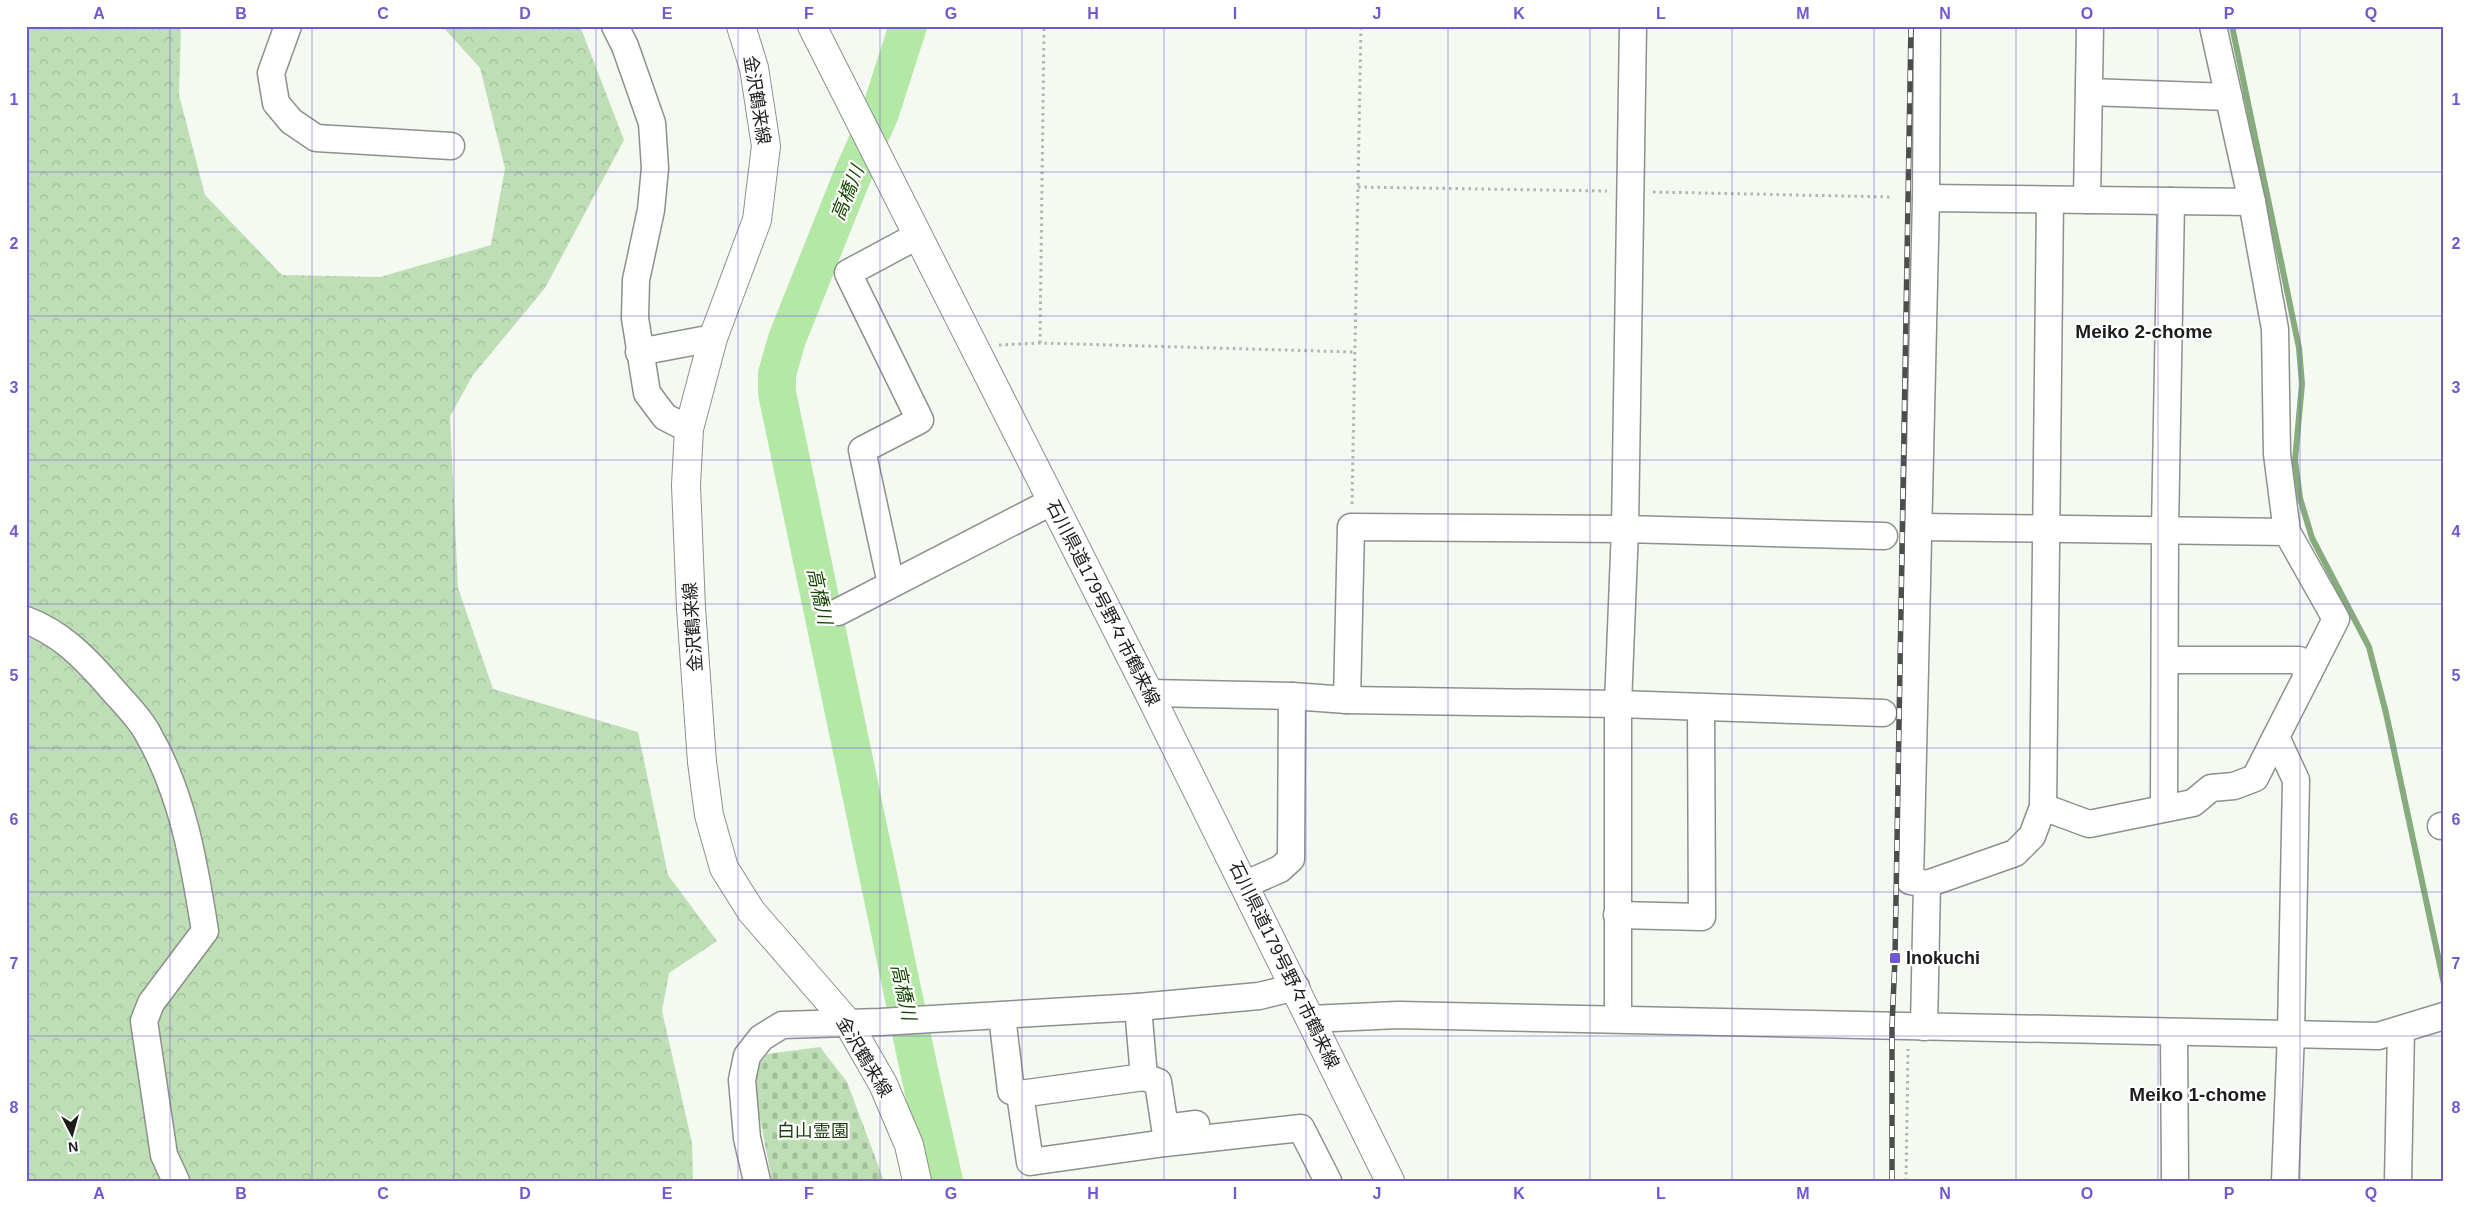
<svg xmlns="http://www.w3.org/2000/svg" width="2470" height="1207" font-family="Helvetica,'Noto Sans JP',sans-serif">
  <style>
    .forest { fill: url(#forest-crowns) }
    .cemetery { fill: url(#cemetery-stones) }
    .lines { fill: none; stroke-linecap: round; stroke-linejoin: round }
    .stream { stroke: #86ab7c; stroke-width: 6 }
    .river { stroke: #b4e8a5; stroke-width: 38 }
    .minor-casing { stroke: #8c918b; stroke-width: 29 }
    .major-casing { stroke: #8c918b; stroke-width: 30 }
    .path { stroke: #b1b5af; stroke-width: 3; stroke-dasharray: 2.5 4; stroke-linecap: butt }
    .minor { stroke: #fff; stroke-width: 26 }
    .major { stroke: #fff; stroke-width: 28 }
    .rail-casing { stroke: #4c4e4b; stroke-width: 5.5 }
    .rail { stroke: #fff; stroke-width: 4; stroke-dasharray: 11; stroke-linecap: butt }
    .grid { fill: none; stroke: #7157d1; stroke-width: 1; stroke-opacity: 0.55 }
    .poi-dot { fill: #7157d1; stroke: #fff; stroke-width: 2 }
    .labels { text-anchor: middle; stroke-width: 4.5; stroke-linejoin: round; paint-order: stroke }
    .street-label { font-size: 18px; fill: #1b1d1b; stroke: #fff }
    .poi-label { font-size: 18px; font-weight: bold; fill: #1b1d1b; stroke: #fff; text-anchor: start }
    .park-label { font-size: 18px; fill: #1c3d11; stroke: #fff }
    .water-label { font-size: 19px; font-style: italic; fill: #164602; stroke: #fff }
    .neighbourhood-label { font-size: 19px; font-weight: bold; fill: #1b1d1b; stroke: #fff }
    .neatline { fill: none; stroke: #7157d1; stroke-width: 2 }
    .grid-label { font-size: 16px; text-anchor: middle; font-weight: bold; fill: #7157d1 }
  </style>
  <defs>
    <pattern id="forest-crowns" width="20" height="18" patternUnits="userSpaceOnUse" patternTransform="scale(1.25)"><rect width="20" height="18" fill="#bedeb5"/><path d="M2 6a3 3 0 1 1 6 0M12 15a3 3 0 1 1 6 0" fill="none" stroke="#a3be9b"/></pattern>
    <pattern id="cemetery-stones" width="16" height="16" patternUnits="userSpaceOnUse" patternTransform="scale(1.25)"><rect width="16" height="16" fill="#bedeb5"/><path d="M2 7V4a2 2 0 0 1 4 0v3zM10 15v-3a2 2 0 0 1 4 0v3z" fill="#a3be9b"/></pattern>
  </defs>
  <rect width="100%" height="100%" fill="#f4f9f2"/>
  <path class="forest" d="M26,26h155l-2,69 26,100 77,80 98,2 111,-32 14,-77 -25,-100 -38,-42h138l44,114 -79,148 -72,87 -23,41 8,172 35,101 145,43 30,143 49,66 -48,32 -7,38 30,132 1,38h-667z"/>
  <path class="cemetery" d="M820,1047l27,35 37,99h-112l-11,-58 -8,-31 3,-23 11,-15z"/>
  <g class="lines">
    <path class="stream" d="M2232,26l67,322 3,36 -7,76 5,38 12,40 57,109 17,66 58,271"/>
    <path class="river" d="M908,26l-28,87 -29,66 -64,160 -10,35v19l142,677 25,111"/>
    <g class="minor-casing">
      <g id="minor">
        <path d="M288,26l-17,47 5,30 15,18 25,17 135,8"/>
        <path d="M615,26l10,20 27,77 3,45 -4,42 -15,70 -1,38 12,75 18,24 24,12"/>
        <path d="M2089,92l140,5"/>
        <path d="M1926,198l1,-172"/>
        <path d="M2087,200l3,-174"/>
        <path d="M2252,202l23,127 2,125 10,78"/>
        <path d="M639,352l74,-14"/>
        <path d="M1919,527l368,5 49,87 -81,159 -21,8 -23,2 -18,15 -104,21 -46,-17"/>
        <path d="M891,584l-29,-134 58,-30 -72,-147 69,-37"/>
        <path d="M838,612l213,-110"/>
        <path d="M26,620c34,13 56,35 80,62 13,16 31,32 41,50 36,62 47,130 58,199l-54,72 -7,18 20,134 12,26"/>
        <path d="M2165,660h134l9,14"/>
        <path d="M1149,693l143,3 -1,163 -11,10 -36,16"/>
        <path d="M1292,696l55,4 271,4 265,9"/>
        <path d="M1347,700l4,-173 274,2 259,7"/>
        <path d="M2276,737l20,43 -5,253 -6,148"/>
        <path d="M2164,808l1,-278 6,-329"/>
        <path d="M2441,826h3"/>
        <path d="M1927,884l88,-31 17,-17 11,-29 7,-607"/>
        <path d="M1617,915l85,2 -1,-209"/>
        <path d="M1002,1016l9,75 9,3 124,-17 -6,-70"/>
        <path d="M1310,1019l88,-4 980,21 66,-20"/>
        <path d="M1618,1019v-315l7,-175 8,-503"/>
        <path d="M1924,1027l3,-143 -17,-3 16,-683 326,4 -39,-176"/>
        <path d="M2174,1032l1,149"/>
        <path d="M1144,1077l14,5 7,46 31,-4"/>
        <path d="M1020,1094l10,68 135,-19 136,-15 27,53"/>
        <path d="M757,1181l-10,-43 -5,-58 5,-24 14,-18 21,-13 98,-3 258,-15 121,-11 37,-9"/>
        <path d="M2398,1181l3,-151"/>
      </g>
    </g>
    <g class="major-casing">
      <g id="major">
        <path d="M741,26l13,42 12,78 -9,74 -44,118 -24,91 -3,56 5,123 11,154 7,53 15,53 27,43 97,112 35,61 26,61 8,36"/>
        <path d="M812,26l337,667 241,488"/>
      </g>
    </g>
    <g class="path">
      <path d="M1358,187l249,4"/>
      <path d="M1653,192l238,5"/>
      <path d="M1040,343l4,-317"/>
      <path d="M999,345l41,-2 313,9"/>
      <path d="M1352,504l9,-478"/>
      <path d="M1906,1181l2,-132"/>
    </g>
    <use href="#minor" class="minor"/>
    <use href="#major" class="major"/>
    <g class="rail-casing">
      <path id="rail" d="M1892,1181v-155l3,-68 16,-932"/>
    </g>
    <use href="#rail" class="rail"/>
  </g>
  <path class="grid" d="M170,26v1155M312,26v1155M454,26v1155M596,26v1155M738,26v1155M880,26v1155M1022,26v1155M1164,26v1155M1306,26v1155M1448,26v1155M1590,26v1155M1732,26v1155M1874,26v1155M2016,26v1155M2158,26v1155M2300,26v1155M26,172h2418M26,316h2418M26,460h2418M26,604h2418M26,748h2418M26,892h2418M26,1036h2418"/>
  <rect class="poi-dot" x="1889" y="952" width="12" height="12" rx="2.5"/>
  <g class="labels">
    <g class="street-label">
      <text transform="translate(757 100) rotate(81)" y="6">金沢鶴来線</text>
      <text transform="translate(1103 603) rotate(63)" y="6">石川県道179号野々市鶴来線</text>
      <text transform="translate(693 627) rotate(-94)" y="6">金沢鶴来線</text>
      <text transform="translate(1284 965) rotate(64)" y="6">石川県道179号野々市鶴来線</text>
      <text transform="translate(864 1057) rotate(59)" y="6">金沢鶴来線</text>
    </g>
    <g class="poi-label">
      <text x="1906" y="964">Inokuchi</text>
    </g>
    <g class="park-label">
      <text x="813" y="1137">白山霊園</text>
    </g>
    <g class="water-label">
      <text transform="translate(847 193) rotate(-68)" y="7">高橋川</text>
      <text transform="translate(820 596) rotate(78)" y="7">高橋川</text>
      <text transform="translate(904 992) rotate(78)" y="7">高橋川</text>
    </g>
    <g class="neighbourhood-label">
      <text x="2144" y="338">Meiko 2-chome</text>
      <text x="2198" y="1101">Meiko 1-chome</text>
    </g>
  </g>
  <rect width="2470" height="1207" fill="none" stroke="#ffffff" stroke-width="55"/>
  <g transform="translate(72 1134) rotate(174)" stroke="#ffffff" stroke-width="4" paint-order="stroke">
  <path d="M0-4L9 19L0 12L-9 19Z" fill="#1b1d1b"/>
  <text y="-8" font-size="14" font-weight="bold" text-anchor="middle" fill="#1b1d1b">N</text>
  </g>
  <rect x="28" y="28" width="2414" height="1152" class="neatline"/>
  <g class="grid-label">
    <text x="99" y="19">A</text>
    <text x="241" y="19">B</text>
    <text x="383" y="19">C</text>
    <text x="525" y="19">D</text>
    <text x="667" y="19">E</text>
    <text x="809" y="19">F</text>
    <text x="951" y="19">G</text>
    <text x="1093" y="19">H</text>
    <text x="1235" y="19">I</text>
    <text x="1377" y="19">J</text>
    <text x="1519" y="19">K</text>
    <text x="1661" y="19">L</text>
    <text x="1803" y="19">M</text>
    <text x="1945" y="19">N</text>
    <text x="2087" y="19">O</text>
    <text x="2229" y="19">P</text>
    <text x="2371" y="19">Q</text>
    <text x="14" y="105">1</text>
    <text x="2456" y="105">1</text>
    <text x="14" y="249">2</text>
    <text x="2456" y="249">2</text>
    <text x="14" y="393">3</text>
    <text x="2456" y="393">3</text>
    <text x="14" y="537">4</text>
    <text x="2456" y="537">4</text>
    <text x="14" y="681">5</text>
    <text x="2456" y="681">5</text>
    <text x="14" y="825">6</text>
    <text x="2456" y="825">6</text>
    <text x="14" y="969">7</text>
    <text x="2456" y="969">7</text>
    <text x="14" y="1113">8</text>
    <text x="2456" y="1113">8</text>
    <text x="99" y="1199">A</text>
    <text x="241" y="1199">B</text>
    <text x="383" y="1199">C</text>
    <text x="525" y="1199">D</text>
    <text x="667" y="1199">E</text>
    <text x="809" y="1199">F</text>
    <text x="951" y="1199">G</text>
    <text x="1093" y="1199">H</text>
    <text x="1235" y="1199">I</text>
    <text x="1377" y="1199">J</text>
    <text x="1519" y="1199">K</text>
    <text x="1661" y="1199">L</text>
    <text x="1803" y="1199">M</text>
    <text x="1945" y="1199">N</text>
    <text x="2087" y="1199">O</text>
    <text x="2229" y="1199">P</text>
    <text x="2371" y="1199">Q</text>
  </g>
</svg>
